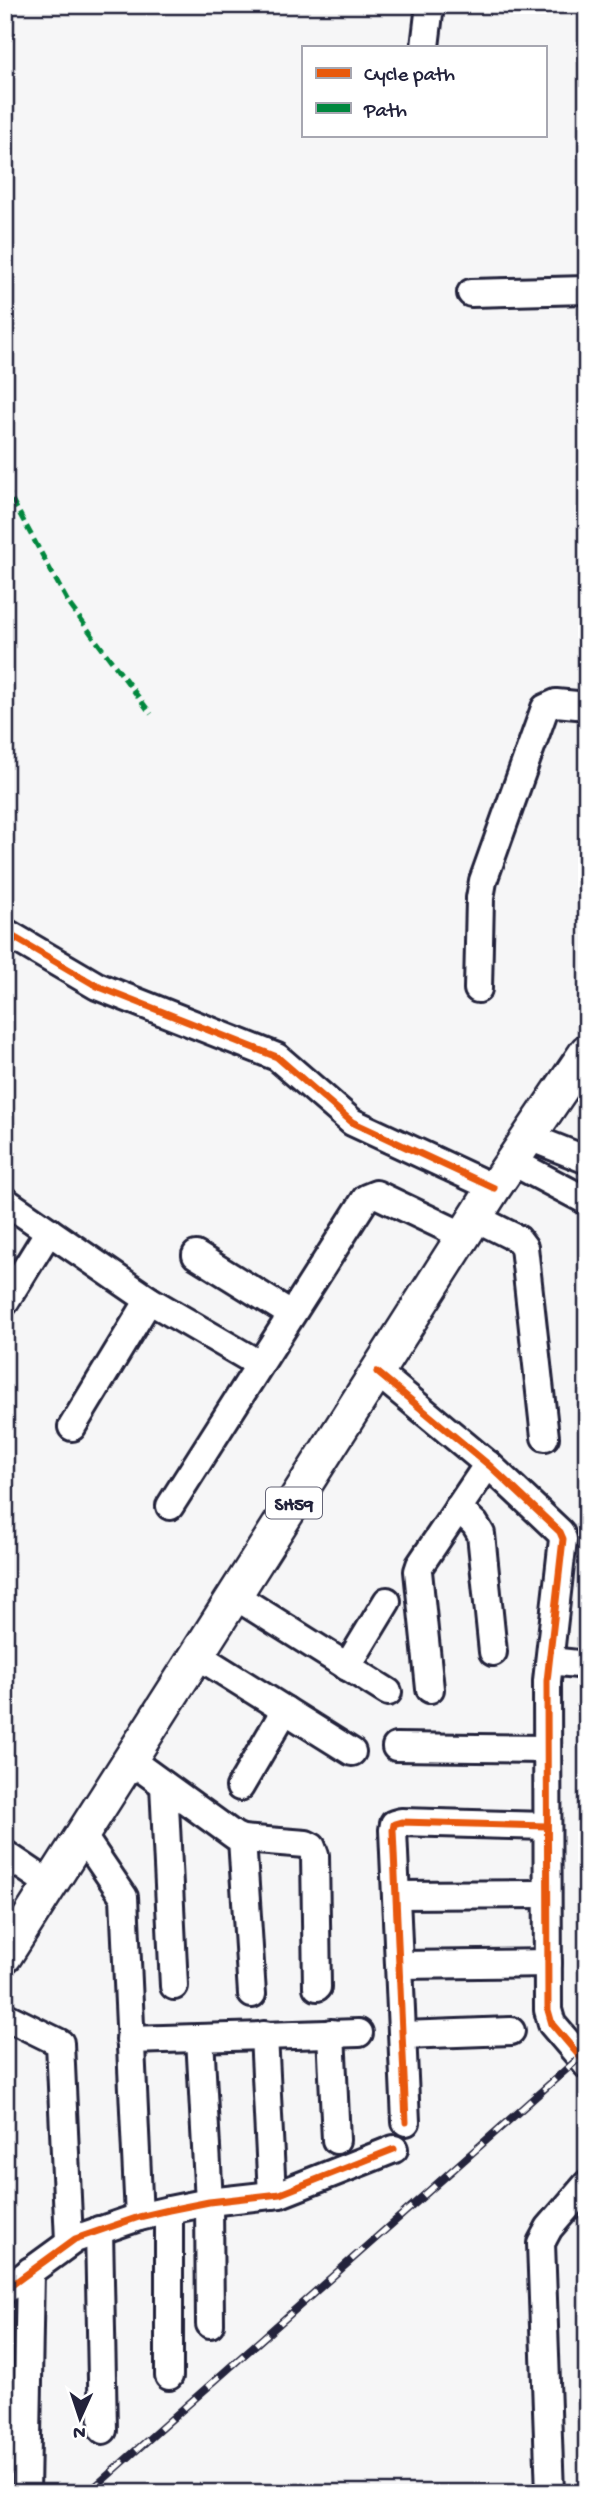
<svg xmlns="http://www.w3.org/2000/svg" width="592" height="2498" font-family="'Gochi Hand',sans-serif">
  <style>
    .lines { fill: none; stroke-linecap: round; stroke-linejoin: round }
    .minor-casing { stroke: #22223b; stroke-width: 32 }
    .major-casing { stroke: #22223b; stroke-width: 38 }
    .minor { stroke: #fff; stroke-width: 26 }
    .major { stroke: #fff; stroke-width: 33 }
    .rail-casing { stroke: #22223b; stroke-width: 8 }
    .rail { stroke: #fff; stroke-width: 5; stroke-dasharray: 16; stroke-linecap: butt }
    .quiet { stroke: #00873e; stroke-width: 5; stroke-dasharray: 10 5; stroke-linecap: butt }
    .cycleway-casing { stroke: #fff; stroke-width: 11 }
    .cycleway { stroke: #e8590c; stroke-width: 7 }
    .labels { text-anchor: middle; stroke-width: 5; stroke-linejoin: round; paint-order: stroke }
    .shield { fill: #fff; stroke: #646476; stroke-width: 2 }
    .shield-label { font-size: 19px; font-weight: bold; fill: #22223b }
  </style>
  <rect width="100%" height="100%" fill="#f6f6f7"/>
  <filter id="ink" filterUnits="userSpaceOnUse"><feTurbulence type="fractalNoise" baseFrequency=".0143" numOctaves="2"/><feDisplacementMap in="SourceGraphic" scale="14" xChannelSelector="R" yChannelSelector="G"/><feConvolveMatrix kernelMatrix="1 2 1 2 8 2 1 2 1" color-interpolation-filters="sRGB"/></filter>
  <g filter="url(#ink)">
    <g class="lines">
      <g class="minor-casing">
        <g id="minor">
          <path d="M425,47l5,-42"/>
          <path d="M471,293l116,-3"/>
          <path d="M5,932l92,54 180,71 75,65 142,66"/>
          <path d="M478,989l2,-91 3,-17 62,-173 11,-5 31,3"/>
          <path d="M529,1137l58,23"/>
          <path d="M513,1162l74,39"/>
          <path d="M5,1201l144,99 110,64"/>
          <path d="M476,1218l42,21 6,8 21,190"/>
          <path d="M196,1255l95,59"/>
          <path d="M5,1302l44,-71"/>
          <path d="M377,1372l113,94 70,66 3,7 -16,142 1,329 4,14 35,41"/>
          <path d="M72,1427l77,-127"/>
          <path d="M170,1506l196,-308 10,-4 88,42"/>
          <path d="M458,1508l17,16 6,10 12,118"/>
          <path d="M235,1596l153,96"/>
          <path d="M197,1655l155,97"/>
          <path d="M550,1661l37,4"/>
          <path d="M347,1667l40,-66"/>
          <path d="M430,1689l-12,-118 2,-6 68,-101"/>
          <path d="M396,1747l151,2"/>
          <path d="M130,1760l105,76 7,3 64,5 6,3 3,8 2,132"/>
          <path d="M164,1785l10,201"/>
          <path d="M240,1787l45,-77"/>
          <path d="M82,1835l42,62 15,320"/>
          <path d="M242,1839l10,155"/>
          <path d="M5,1854l46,31"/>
          <path d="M396,1895l151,-1"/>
          <path d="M400,1965l148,-2"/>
          <path d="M5,2016l55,27 9,198"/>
          <path d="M331,2033l5,107"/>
          <path d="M264,2035l8,160"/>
          <path d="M403,2035l108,-4"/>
          <path d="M200,2038l9,164 1,122"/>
          <path d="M130,2040l229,-7"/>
          <path d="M406,2122l-13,-292 1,-6 7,-2 146,4"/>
          <path d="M99,2230l4,200"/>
          <path d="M5,2290l70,-51 64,-22 30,-7 40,-8 71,-8 114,-45"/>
          <path d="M169,2376v-166"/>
          <path d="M26,2493l4,-222"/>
          <path d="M550,2493l-9,-250 8,-15 38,-44"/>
        </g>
      </g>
      <g class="major-casing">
        <path id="major" d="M5,1956l489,-768 93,-137"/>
      </g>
      <use href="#minor" class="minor"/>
      <use href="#major" class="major"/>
      <g class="rail-casing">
        <path id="rail" d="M88,2493l499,-442"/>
      </g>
      <use href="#rail" class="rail"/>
      <path class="quiet" d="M5,487l64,117 82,110"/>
      <g class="cycleway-casing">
        <g id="cycleway">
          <path d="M5,932l92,54 180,71 75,65 142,66"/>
          <path d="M377,1372l113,94 70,66 3,7 -16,142 1,329 4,14 35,41"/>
          <path d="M406,2122l-13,-292 1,-6 7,-2 146,4"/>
          <path d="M5,2290l70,-51 64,-22 30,-7 40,-8 71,-8 114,-45"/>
        </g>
      </g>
      <use href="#cycleway" class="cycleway"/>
    </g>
  </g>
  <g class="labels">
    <rect class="shield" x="266" y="1487.5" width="56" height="31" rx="5"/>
    <g class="shield-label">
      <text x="294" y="1510">SH59</text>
    </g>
  </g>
  <rect width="592" height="2498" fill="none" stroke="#fff" stroke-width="28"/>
  <rect x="14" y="14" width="564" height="2470" fill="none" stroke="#22223b" stroke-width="2.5" filter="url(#ink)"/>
  <rect x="302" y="46" width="245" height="91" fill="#ffffff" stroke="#a7a7b1" stroke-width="2"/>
  <rect x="316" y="68" width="35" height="10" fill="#e8590c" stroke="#a7a7b1" stroke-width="2"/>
  <text x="364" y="80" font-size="21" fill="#22223b">Cycle path</text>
  <rect x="316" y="103" width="35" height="10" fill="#00873e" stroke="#a7a7b1" stroke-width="2"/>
  <text x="364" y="116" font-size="21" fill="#22223b">Path</text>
  <g transform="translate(80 2418) rotate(183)" stroke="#ffffff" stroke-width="5" paint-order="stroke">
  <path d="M0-5L12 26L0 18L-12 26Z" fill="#22223b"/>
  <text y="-10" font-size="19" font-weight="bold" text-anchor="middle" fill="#22223b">N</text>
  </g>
</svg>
